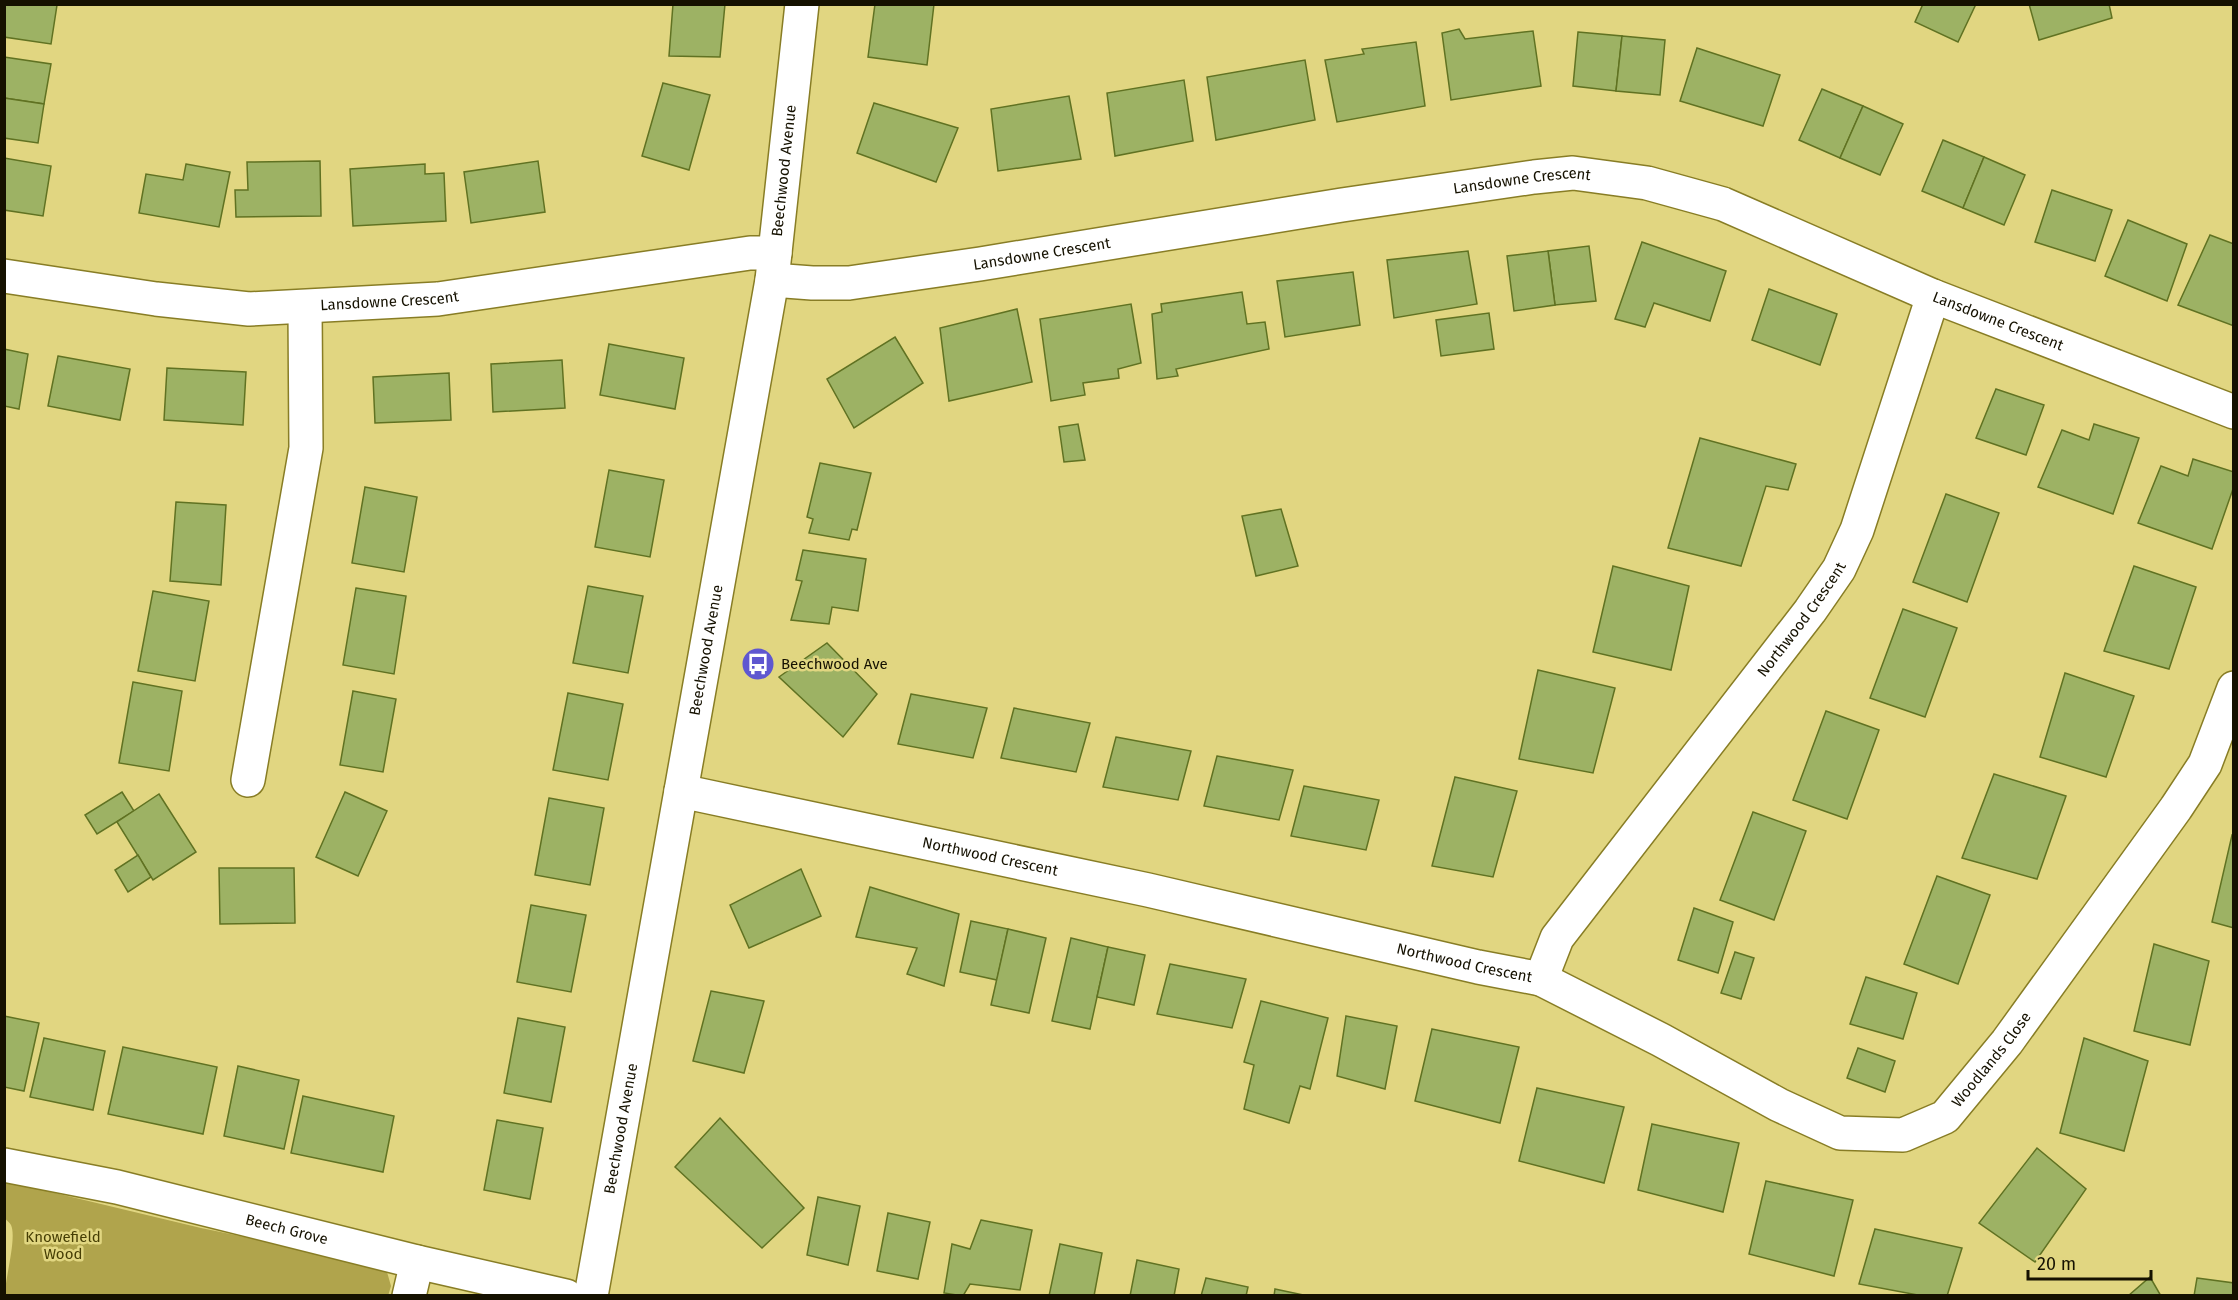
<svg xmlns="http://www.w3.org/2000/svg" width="2238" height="1300" font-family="'Fira Sans',sans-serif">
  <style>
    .green { fill: #b0a44c }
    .building { fill: #9db264; stroke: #607222; stroke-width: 1.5 }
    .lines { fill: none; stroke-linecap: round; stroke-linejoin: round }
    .minor-casing { stroke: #887d25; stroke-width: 36 }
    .minor { stroke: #fff; stroke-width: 33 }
    .labels { text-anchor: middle; stroke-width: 5; stroke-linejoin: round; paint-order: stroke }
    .street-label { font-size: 15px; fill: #151100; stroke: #e1d681 }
    .poi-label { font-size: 15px; fill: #151100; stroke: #e1d681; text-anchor: start }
    .park-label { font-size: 15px; fill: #463e04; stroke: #e1d681 }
  </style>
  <rect width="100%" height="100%" fill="#e1d681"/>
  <path class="green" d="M5,1181l196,47 118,24 68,20 4,14 -3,10 -383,-1c0,-17 12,-57 6,-70 -1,-2 -5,-5 -6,-7z"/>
  <g class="building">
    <path d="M5,4l52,1 -6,39 -47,-7z"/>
    <path d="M673,4h52l-5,53 -51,-1z"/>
    <path d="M875,4h59l-7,61 -59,-8z"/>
    <path d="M1923,4h53l-18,38 -43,-20z"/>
    <path d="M2029,4h80l3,14 -73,22z"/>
    <path d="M1459,29l6,10 68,-8 8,55 -90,14 -9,-67z"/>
    <path d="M1578,32l44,4 -6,55 -43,-5z"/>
    <path d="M1622,36l43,4 -5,55 -44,-4z"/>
    <path d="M1416,42l9,64 -88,16 -12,-62 39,-6 -2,-5z"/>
    <path d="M1697,48l83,27 -17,51 -83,-25z"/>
    <path d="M4,57l47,7 -7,40 -40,-6z"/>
    <path d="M1305,60l10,60 -99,20 -9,-63z"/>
    <path d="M1184,80l9,61 -78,15 -8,-63z"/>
    <path d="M663,83l47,12 -21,75 -47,-14z"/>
    <path d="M1822,89l41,17 -23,52 -41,-18z"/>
    <path d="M1069,96l12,63 -83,12 -7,-62z"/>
    <path d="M4,98l40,6 -6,39 -34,-5z"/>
    <path d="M874,103l84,25 -22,54 -79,-29z"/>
    <path d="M1863,106l40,18 -23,51 -40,-17z"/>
    <path d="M1943,140l41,17 -21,51 -41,-17z"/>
    <path d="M1984,157l41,18 -21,50 -41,-17z"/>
    <path d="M4,158l47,8 -8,50 -39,-6z"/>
    <path d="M320,161l1,55 -85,1 -1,-27h13l-1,-28z"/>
    <path d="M538,161l7,51 -74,11 -7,-51z"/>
    <path d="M186,164l44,8 -11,55 -80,-14 7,-39 37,6z"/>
    <path d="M425,164v10l19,-1 2,48 -93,5 -3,-57z"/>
    <path d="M2052,190l60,20 -17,51 -60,-19z"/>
    <path d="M2128,220l59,24 -20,57 -62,-25z"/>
    <path d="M2210,235l24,9v82l-56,-21z"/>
    <path d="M1642,242l84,29 -16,50 -56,-18 -9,24 -30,-8z"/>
    <path d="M1589,246l7,55 -41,4 -7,-54z"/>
    <path d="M1468,251l9,53 -83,14 -7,-58z"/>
    <path d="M1548,251l7,54 -41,6 -7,-55z"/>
    <path d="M1353,272l7,53 -75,12 -8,-56z"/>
    <path d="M1769,289l68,25 -17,51 -68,-25z"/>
    <path d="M1242,292l5,32 18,-2 4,27 -93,20 2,7 -21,3 -5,-65 10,-2 -1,-8z"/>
    <path d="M1131,304l10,59 -23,6 1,9 -36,5 2,12 -34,6 -11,-82z"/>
    <path d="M1017,309l15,73 -83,19 -9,-73z"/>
    <path d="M1489,313l5,36 -53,7 -5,-36z"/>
    <path d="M895,337l28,46 -69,45 -27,-49z"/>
    <path d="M609,344l75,14 -9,51 -75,-14z"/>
    <path d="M4,349l24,5 -9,55 -15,-3z"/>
    <path d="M58,356l72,13 -10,51 -72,-14z"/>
    <path d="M562,360l3,48 -72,4 -2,-48z"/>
    <path d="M167,368l79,4 -3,53 -79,-5z"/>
    <path d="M449,373l2,47 -76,3 -2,-46z"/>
    <path d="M1996,389l48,16 -18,50 -50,-17z"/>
    <path d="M1078,424l7,36 -21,2 -5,-35z"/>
    <path d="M2094,424l45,14 -26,76 -75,-27 24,-57 27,10z"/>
    <path d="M1700,438l96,26 -8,26 -22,-4 -25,80 -73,-18z"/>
    <path d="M2193,459l41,13v14l-22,63 -74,-26 23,-57 27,10z"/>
    <path d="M820,463l51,10 -14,57 -5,-1 -3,11 -40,-7 4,-14 -6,-2z"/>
    <path d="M609,470l55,10 -14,77 -55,-10z"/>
    <path d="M365,487l52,10 -13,75 -52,-9z"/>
    <path d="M1946,494l53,19 -32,89 -54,-20z"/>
    <path d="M176,502l50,3 -5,80 -51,-4z"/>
    <path d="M1281,509l17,57 -42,10 -14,-60z"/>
    <path d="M803,550l63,9 -8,52 -26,-4 -3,17 -38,-4 11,-39 -6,-1z"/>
    <path d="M1613,566l76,20 -18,84 -78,-18z"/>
    <path d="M2134,566l62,21 -27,82 -65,-18z"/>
    <path d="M588,586l55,10 -15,77 -55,-10z"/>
    <path d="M356,588l50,8 -12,78 -51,-9z"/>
    <path d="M153,591l56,10 -14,80 -57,-10z"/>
    <path d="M1903,609l54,19 -32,89 -55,-19z"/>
    <path d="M827,643l50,51 -34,43 -64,-60z"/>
    <path d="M1538,670l77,18 -22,85 -74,-14z"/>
    <path d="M2065,673l69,23 -28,81 -66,-20z"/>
    <path d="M133,682l49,9 -13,80 -50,-8z"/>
    <path d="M353,691l43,8 -13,73 -43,-7z"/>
    <path d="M568,693l55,11 -15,76 -55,-10z"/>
    <path d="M911,694l76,14 -14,50 -75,-14z"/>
    <path d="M1014,708l76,15 -14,49 -75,-14z"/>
    <path d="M1826,711l53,19 -32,89 -54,-19z"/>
    <path d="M1116,737l75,14 -13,49 -75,-13z"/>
    <path d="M1217,756l76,14 -14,50 -75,-14z"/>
    <path d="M1994,774l72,22 -29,83 -75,-21z"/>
    <path d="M1455,777l62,14 -24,86 -61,-11z"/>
    <path d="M1304,786l75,14 -13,50 -75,-14z"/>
    <path d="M122,792l12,19 -37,23 -12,-19z"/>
    <path d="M345,792l42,19 -29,65 -42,-19z"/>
    <path d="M159,794l37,58 -43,28 -36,-58z"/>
    <path d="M549,798l55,10 -14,77 -55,-10z"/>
    <path d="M1753,812l53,19 -32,89 -54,-20z"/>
    <path d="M2232,835l2,1v92l-22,-6z"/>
    <path d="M138,855l13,22 -23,15 -13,-22z"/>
    <path d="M219,868h75l1,55 -75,1z"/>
    <path d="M801,869l20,47 -72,32 -19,-43z"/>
    <path d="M1937,876l53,19 -32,89 -54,-20z"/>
    <path d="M870,887l89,27 -15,72 -37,-12 10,-26 -61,-11z"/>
    <path d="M531,905l55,10 -15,77 -54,-10z"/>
    <path d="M1694,908l39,14 -15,51 -40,-13z"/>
    <path d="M971,921l37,8 -11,51 -37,-8z"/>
    <path d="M1008,929l38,9 -17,75 -38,-8z"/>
    <path d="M1071,938l37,9 -18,82 -38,-8z"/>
    <path d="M2154,944l55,17 -19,84 -56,-14z"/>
    <path d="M1108,947l37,8 -11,50 -37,-8z"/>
    <path d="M1735,952l19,6 -13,41 -20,-6z"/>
    <path d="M1170,964l76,15 -14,49 -75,-14z"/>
    <path d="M1866,977l51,16 -14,46 -53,-15z"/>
    <path d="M711,991l53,10 -20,72 -51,-12z"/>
    <path d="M1261,1001l67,17 -18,71 -10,-3 -11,37 -45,-14 10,-44 -10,-3z"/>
    <path d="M4,1016l35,7 -15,68 -20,-4z"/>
    <path d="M1346,1016l51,10 -12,63 -48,-13z"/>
    <path d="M518,1018l47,9 -14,75 -47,-9z"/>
    <path d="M1432,1029l87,18 -19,76 -85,-22z"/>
    <path d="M44,1038l61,13 -12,59 -63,-13z"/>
    <path d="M2084,1038l64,23 -24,90 -64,-18z"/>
    <path d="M123,1047l94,20 -14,67 -95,-20z"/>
    <path d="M1858,1048l37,13 -10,31 -38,-14z"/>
    <path d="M238,1066l61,14 -15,69 -60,-13z"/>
    <path d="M1537,1088l87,19 -20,76 -85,-22z"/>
    <path d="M303,1096l91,20 -11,56 -92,-19z"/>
    <path d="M720,1118l84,90 -42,40 -87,-81z"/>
    <path d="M497,1120l46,8 -13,71 -46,-9z"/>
    <path d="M1652,1124l87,19 -16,69 -85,-22z"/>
    <path d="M2037,1148l49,41 -51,73 -56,-39z"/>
    <path d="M1766,1181l87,19 -19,76 -85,-22z"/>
    <path d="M818,1197l42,9 -12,59 -41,-10z"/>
    <path d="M888,1213l42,9 -12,57 -41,-8z"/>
    <path d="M981,1220l51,10 -12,60 -50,-6 -7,12 -19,-3 8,-49 18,5z"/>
    <path d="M1875,1229l87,19 -15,48h-24l-64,-12z"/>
    <path d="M1060,1244l42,9 -8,43h-45z"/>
    <path d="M1137,1260l42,9 -5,27h-44z"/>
    <path d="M2150,1277l11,19h-33z"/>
    <path d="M1206,1278l42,9 -2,9h-45z"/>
    <path d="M2197,1278l37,5v13h-40z"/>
    <path d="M1275,1289l33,7h-34z"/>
  </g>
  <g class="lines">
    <g class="minor-casing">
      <g id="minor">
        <path id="s1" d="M4,276l152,23 93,10 189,-10 312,-46h25"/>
        <path id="s2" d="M772,280l40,3h37l131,-19 362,-59 192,-28 39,-4 74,10 76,21 210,92 301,116"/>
        <path d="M248,780l58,-332 -1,-140"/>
        <path id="s3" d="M681,791l467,99 330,77 63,12 16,-41 253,-327 29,-42 18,-39 76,-234"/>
        <path id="s4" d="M1541,979l120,61 118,65 61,28 63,2 42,-18 62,-75 169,-234 29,-44 29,-76"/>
        <path id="s5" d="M4,1165l113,22 300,75 149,34"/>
        <path d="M409,1296l8,-34"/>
        <path id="s6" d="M591,1296l181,-1016 30,-276"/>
      </g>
    </g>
    <use href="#minor" class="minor"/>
  </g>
  <defs>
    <g id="bus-disc" transform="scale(1.725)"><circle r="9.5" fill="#5f57d0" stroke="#e1d681"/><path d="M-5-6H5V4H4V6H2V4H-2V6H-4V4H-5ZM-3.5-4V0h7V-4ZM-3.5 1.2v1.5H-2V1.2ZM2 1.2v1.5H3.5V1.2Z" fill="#fff"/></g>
  </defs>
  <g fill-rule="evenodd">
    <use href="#bus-disc" x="758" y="664"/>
  </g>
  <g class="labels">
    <g class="street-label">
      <text dy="5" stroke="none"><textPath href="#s6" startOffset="1142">Beechwood Avenue</textPath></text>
      <text dy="5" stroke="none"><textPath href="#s2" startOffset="758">Lansdowne Crescent</textPath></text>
      <text dy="5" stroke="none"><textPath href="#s2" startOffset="272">Lansdowne Crescent</textPath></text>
      <text dy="5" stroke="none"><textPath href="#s1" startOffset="388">Lansdowne Crescent</textPath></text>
      <text dy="5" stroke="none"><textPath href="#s2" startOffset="1262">Lansdowne Crescent</textPath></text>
      <text dy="5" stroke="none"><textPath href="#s3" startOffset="1326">Northwood Crescent</textPath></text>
      <text dy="5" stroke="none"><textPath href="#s6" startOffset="656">Beechwood Avenue</textPath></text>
      <text dy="5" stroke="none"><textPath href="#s3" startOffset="316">Northwood Crescent</textPath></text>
      <text dy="5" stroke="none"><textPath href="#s3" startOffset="802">Northwood Crescent</textPath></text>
      <text dy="5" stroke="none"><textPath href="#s4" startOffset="519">Woodlands Close</textPath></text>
      <text dy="5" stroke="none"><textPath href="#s6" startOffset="170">Beechwood Avenue</textPath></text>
      <text dy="5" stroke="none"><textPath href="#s5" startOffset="290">Beech Grove</textPath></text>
    </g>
    <g class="poi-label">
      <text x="781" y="669">Beechwood Ave</text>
    </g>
    <g class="park-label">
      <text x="63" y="1242">Knowefield<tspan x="63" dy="17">Wood</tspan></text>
    </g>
  </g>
  <rect width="2238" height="1300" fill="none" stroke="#151100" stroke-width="12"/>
  <path d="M2028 1270v9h123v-9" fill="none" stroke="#151100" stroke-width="3"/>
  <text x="2037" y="1270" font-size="18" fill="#151100" stroke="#e1d681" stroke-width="4.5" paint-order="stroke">20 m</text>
</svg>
